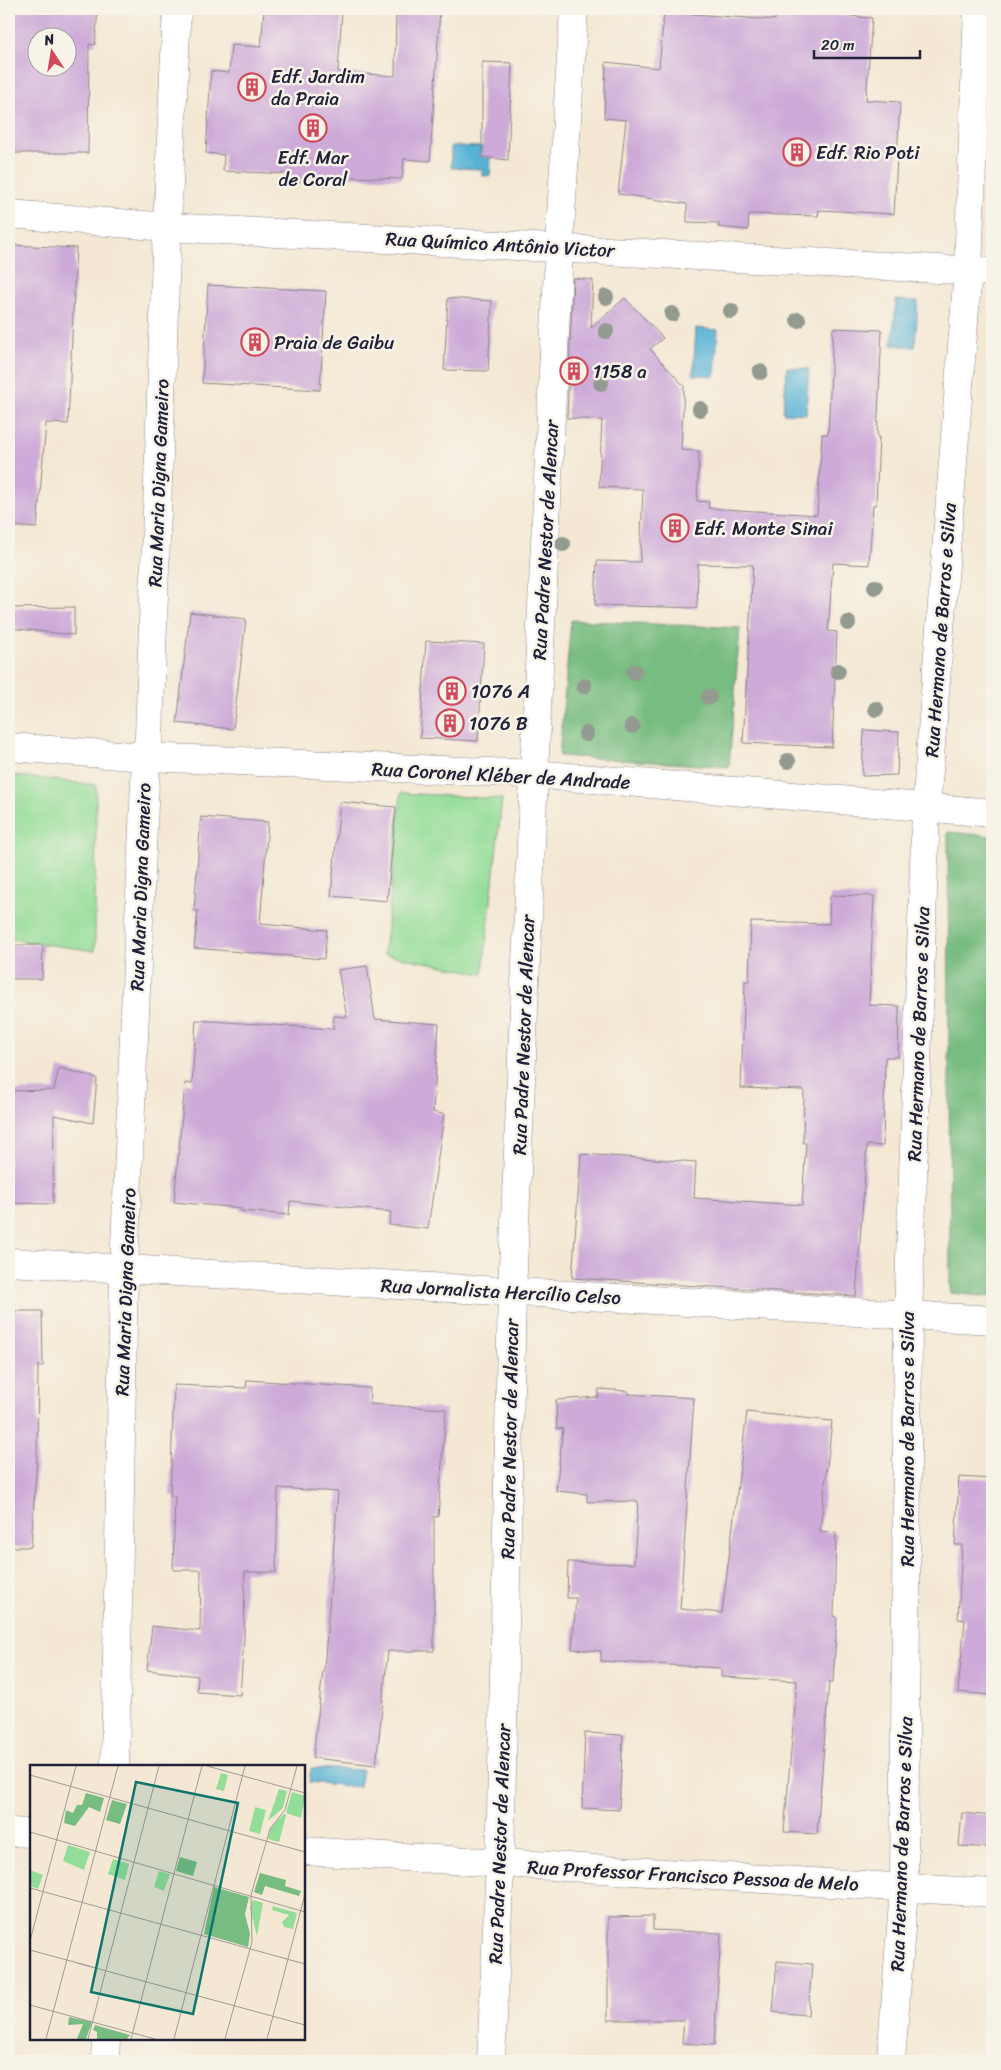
<svg xmlns="http://www.w3.org/2000/svg" width="1001" height="2070" font-family="Sriracha,sans-serif">
  <style>
    .green { fill: #94dd98; stroke: #5b806a }
    .forest { fill: #77bc80; stroke: #4c6f5e }
    .water { fill: #56b2d4; stroke: #3c6a88 }
    .building { fill: #cdaad8; fill-rule: evenodd }
    .lines { fill: none; stroke-linecap: round; stroke-linejoin: round }
    .minor-casing { stroke: #8b8588; stroke-width: 29 }
    .major-casing { stroke: #8b8588; stroke-width: 29 }
    .minor { stroke: #fff; stroke-width: 28 }
    .major { stroke: #fff; stroke-width: 28 }
    .tree { fill: #939a8f }
    .labels { text-anchor: middle; stroke-width: 5; stroke-linejoin: round; paint-order: stroke }
    .poi-label { font-size: 19px; fill: #22223b; stroke: #f7f3e8; text-anchor: start }
    .street-label { font-size: 19px; fill: #22223b; stroke: #f7f3e8 }
    .inset-road { fill: none; stroke: #a09997; stroke-width: 1 }
    .view { fill: #0f766e; fill-opacity: 0.15; stroke: #0f766e; stroke-width: 2.5 }
    .inset-edge { fill: none; stroke: #22223b; stroke-width: 2.5 }
  </style>
  <rect width="100%" height="100%" fill="#f7f3e8"/>
  <filter id="ink" filterUnits="userSpaceOnUse"><feTurbulence type="fractalNoise" baseFrequency=".02" numOctaves="2"/><feDisplacementMap in="SourceGraphic" scale="10" xChannelSelector="R" yChannelSelector="G"/><feConvolveMatrix kernelMatrix="1 2 1 2 8 2 1 2 1" color-interpolation-filters="sRGB"/></filter>
  <filter id="wash" filterUnits="userSpaceOnUse"><feTurbulence type="fractalNoise" baseFrequency=".0096" numOctaves="4" result="noise"/><feDisplacementMap in="SourceGraphic" scale="20" xChannelSelector="R" yChannelSelector="G"/><feGaussianBlur stdDeviation="1.12" result="paint"/><feColorMatrix in="noise" values="0 0 0 0 0 0 0 0 0 0 0 0 0 0 0 0 0 1.4 0 .05"/><feComposite in="paint" operator="in"/></filter>
  <g filter="url(#wash)">
    <rect width="100%" height="100%" fill="#f4e8d4"/>
    <g class="green">
      <path d="M9,775l87,10 -1,166 -86,-12z"/>
      <path d="M401,793l101,6 -19,175 -99,-20z"/>
    </g>
    <g class="forest">
      <path d="M571,620l169,8 -11,139 -170,-11z"/>
      <path d="M948,832l44,4v461l-42,-4z"/>
    </g>
    <g class="water">
      <path d="M451,146l31,1v11h9l-1,18h-8v-7l-31,-1z"/>
      <path d="M896,300l22,1 -3,46 -23,-2z"/>
      <path d="M696,328l22,2 -3,46 -22,-1z"/>
      <path d="M787,367l22,2 -3,45 -23,-1z"/>
      <path d="M311,1768l51,2 -3,17 -50,-5z"/>
    </g>
    <g id="blocks">
      <g class="building">
        <path d="M9,9h89l-3,36 -6,-1 -1,109h-79zM38,38h30v30h-30z"/>
        <path d="M264,9h78l-4,63 57,4 1,-67h44l-10,152 -26,-2 -2,20 -73,-3v8l-39,-3v-7l-67,-3 1,-16 -18,-2 5,-82 18,2 2,-28 30,2z"/>
        <path d="M775,9l97,9 -6,82 34,2 -6,112 -75,-4 -1,6 -69,-2 -1,16 -30,-3 1,-4 -32,-1v-18l-69,-10 8,-74 -22,-2 2,-56 53,6 5,-56 111,8z"/>
        <path d="M482,62l30,1 -4,97 -26,-3z"/>
        <path d="M9,245l67,3 -8,176 -22,-1 -9,105 -28,-2z"/>
        <path d="M573,278l20,2 -2,48 34,-30 38,40 -13,11 34,37 -3,64 18,1 -2,50 12,1 -1,6 109,7 5,-81h6l5,-106 49,2 -5,107h2l-3,68h-3l-4,60 -36,-2 -5,68 9,1 -5,115 -89,-4 10,-178 -55,-1 -1,44 -102,-3 2,-44 43,1 3,-73 -44,-2 3,-67 -35,-2z"/>
        <path d="M208,285l118,6 -6,99 -118,-7z"/>
        <path d="M448,298l44,3 -4,70 -44,-1z"/>
        <path d="M74,607v28l-65,-7v-20z"/>
        <path d="M190,612l56,7 -13,110 -56,-6z"/>
        <path d="M426,641l58,3 -6,97 -58,-3z"/>
        <path d="M864,730l35,2 -2,43 -35,1z"/>
        <path d="M340,802l56,5 -9,94 -56,-5z"/>
        <path d="M201,817l67,5 -8,102 67,6 -3,29 -130,-11 4,-37 -4,-1z"/>
        <path d="M830,895l44,1 -5,109 30,1 -1,51h-13l-2,89 -16,-1 -11,151 -284,-18 9,-124 115,8 -2,36 108,7 4,-62h-3l1,-53 -63,-2 4,-107h4l2,-59 78,2z"/>
        <path d="M9,945h34l-1,34h-33z"/>
        <path d="M367,966l8,53 64,5 -6,88 11,2 -16,115 -39,-4 2,-13 -101,-11 -1,14 -48,-4v-3l-67,-6 11,-119 7,1 4,-64 137,9 1,-13 13,1 -9,-47z"/>
        <path d="M59,1068l38,10 -4,45 -39,-8 -1,89 -44,-1v-112l45,-1z"/>
        <path d="M9,1311h33l1,55h-5l-1,90 -6,91h-22z"/>
        <path d="M247,1380l123,8 -1,16 77,5 -8,108 -4,-1v135h-46l-12,114 -63,-7 10,-88h1l14,-178 -60,-4 -2,84h-31l-1,66 -4,57 -43,-3 1,-16 -51,-6 5,-44 48,5 1,-61h-28l2,-74h-5l4,-111 72,3z"/>
        <path d="M599,1389l29,2v3l66,4 -14,211 42,4 25,-201 85,9 -12,110 16,2 -2,83 3,1 -4,65h-4l-12,152 -33,-2 13,-151 -76,-4v-9l-120,-7v-10l-29,-2 4,-51h-9l1,-36 66,2 4,-63 -51,1v-8l-31,-3 7,-63 -6,1 -1,-29 42,-3z"/>
        <path d="M959,1477l33,2v216l-34,-3 7,-72 -7,-1 4,-74h-7z"/>
        <path d="M585,1733l38,2 -4,75 -37,-2z"/>
        <path d="M962,1813l30,3v32l-33,-2z"/>
        <path d="M653,1916v14l68,3 -7,112 -32,-2 2,-23h-76v-103z"/>
        <path d="M777,1961l35,3 -4,51 -35,-3z"/>
      </g>
    </g>
  </g>
  <g filter="url(#ink)">
    <use href="#blocks" fill-opacity="0" stroke="#8b8588" stroke-width="1"/>
    <g class="lines">
      <g class="minor-casing">
        <g id="minor">
          <path d="M9,214l158,13 825,45"/>
          <path d="M9,1262l983,58"/>
          <path d="M115,1766l9,-498 22,-511 3,-20 18,-510 10,-218"/>
          <path d="M9,1832l22,1"/>
          <path d="M304,1851l688,42"/>
          <path d="M105,2061l1,-22"/>
          <path d="M491,2061l9,-198 12,-571 22,-518 25,-527 15,-238"/>
          <path d="M891,2061l13,-173 4,-573 18,-507 42,-538 10,-261"/>
        </g>
      </g>
      <g class="major-casing">
        <path id="major" d="M9,747l137,10 388,17 458,39"/>
      </g>
      <use href="#minor" class="minor"/>
      <use href="#major" class="major"/>
    </g>
    <g class="tree">
      <circle cx="606" cy="297" r="8"/>
      <circle cx="731" cy="311" r="8"/>
      <circle cx="672" cy="314" r="8"/>
      <circle cx="798" cy="320" r="8"/>
      <circle cx="606" cy="331" r="8"/>
      <circle cx="760" cy="372" r="8"/>
      <circle cx="601" cy="383" r="8"/>
      <circle cx="700" cy="409" r="8"/>
      <circle cx="563" cy="544" r="8"/>
      <circle cx="875" cy="587" r="8"/>
      <circle cx="848" cy="623" r="8"/>
      <circle cx="838" cy="671" r="8"/>
      <circle cx="634" cy="672" r="8"/>
      <circle cx="584" cy="686" r="8"/>
      <circle cx="709" cy="697" r="8"/>
      <circle cx="876" cy="709" r="8"/>
      <circle cx="632" cy="726" r="8"/>
      <circle cx="586" cy="734" r="8"/>
      <circle cx="788" cy="761" r="8"/>
    </g>
  </g>
  <defs>
    <g id="building-ring" transform="scale(1.4375)"><circle r="9.5" fill="#f7f3e8" stroke="#d1495b" stroke-width="1.5"/><path d="M-4-6H4V6H1V3H-1V6H-4ZM-2.5-4.3h1.7v1.8h-1.7ZM.8-4.3h1.7v1.8H.8ZM-2.5-1h1.7V.8h-1.7ZM.8-1h1.7V.8H.8Z" fill="#d1495b"/></g>
  </defs>
  <g fill-rule="evenodd">
    <use href="#building-ring" x="252" y="87"/>
    <use href="#building-ring" x="313" y="128"/>
    <use href="#building-ring" x="797" y="152"/>
    <use href="#building-ring" x="255" y="342"/>
    <use href="#building-ring" x="574" y="371"/>
    <use href="#building-ring" x="675" y="528"/>
    <use href="#building-ring" x="452" y="691"/>
    <use href="#building-ring" x="450" y="723"/>
  </g>
  <g class="labels">
    <g class="poi-label">
      <text x="271" y="83">Edf. Jardim<tspan x="271" dy="22">da Praia</tspan></text>
      <text x="816" y="159">Edf. Rio Poti</text>
      <text x="313" y="164" text-anchor="middle">Edf. Mar<tspan x="313" dy="22">de Coral</tspan></text>
      <text x="274" y="349">Praia de Gaibu</text>
      <text x="593" y="378">1158 a</text>
      <text x="694" y="535">Edf. Monte Sinai</text>
      <text x="471" y="698">1076 A</text>
      <text x="469" y="730">1076 B</text>
    </g>
    <g class="street-label">
      <text transform="translate(500 244) rotate(3)" y="7">Rua Químico Antônio Victor</text>
      <text transform="translate(158 483) rotate(-88)" y="7">Rua Maria Digna Gameiro</text>
      <text transform="translate(545 540) rotate(-87)" y="7">Rua Padre Nestor de Alencar</text>
      <text transform="translate(940 630) rotate(-86)" y="7">Rua Hermano de Barros e Silva</text>
      <text transform="translate(501 775) rotate(3)" y="7">Rua Coronel Kléber de Andrade</text>
      <text transform="translate(140 887) rotate(-88)" y="7">Rua Maria Digna Gameiro</text>
      <text transform="translate(918 1034) rotate(-88)" y="7">Rua Hermano de Barros e Silva</text>
      <text transform="translate(523 1035) rotate(-88)" y="7">Rua Padre Nestor de Alencar</text>
      <text transform="translate(501 1291) rotate(3)" y="7">Rua Jornalista Hercílio Celso</text>
      <text transform="translate(125 1292) rotate(-88)" y="7">Rua Maria Digna Gameiro</text>
      <text transform="translate(509 1439) rotate(-89)" y="7">Rua Padre Nestor de Alencar</text>
      <text transform="translate(907 1439) rotate(-90)" y="7">Rua Hermano de Barros e Silva</text>
      <text transform="translate(499 1844) rotate(-88)" y="7">Rua Padre Nestor de Alencar</text>
      <text transform="translate(901 1844) rotate(-88)" y="7">Rua Hermano de Barros e Silva</text>
      <text transform="translate(693 1875) rotate(3)" y="7">Rua Professor Francisco Pessoa de Melo</text>
    </g>
  </g>
  <g transform="translate(30 1765)">
    <rect width="275" height="275" fill="#f4e8d4"/>
    <path d="M191,8l7,2 -4,16 -8,-2zM249,24l8,2 -4,17 -15,13zM262,27l13,4 -4,22 -15,-5zM225,42l11,3 -6,24 -11,-3zM254,49l2,1 -7,27 -11,-3 3,-12zM38,80l22,7 -6,18 -21,-9zM83,94l16,5 -4,16 -17,-6zM0,105l13,5 -5,14 -8,-3zM129,106l11,3 -6,17 -10,-4zM223,135l10,3 -6,33 -7,-28zM243,141l24,7 -4,16 -9,-2 -2,-5 7,-7 -17,-5z" fill="#94dd98"/>
    <path d="M56,28l18,5 -4,14 -11,-5 -14,19 -11,-3 2,-13 7,3 4,-8h5zM82,35l15,4 -7,20 -14,-4zM150,92l17,5 -4,14 -17,-5zM230,108l26,7 -1,6 16,5 -2,5 -34,-10 -3,9 -8,-3zM184,122l35,10 -4,17 5,20 -2,13 -44,-13zM39,252l23,5 -6,17h-9l6,-15 -15,1zM65,260l35,10 -3,4h-30v-7l-4,-2z" fill="#77bc80"/>
    <path class="inset-road" d="M177,1l98,27M0,10l275,77M0,67l275,80M0,123l275,76M0,176l46,-175M0,185l66,18M47,198l228,62M0,240l125,34M16,274l72,-273M58,274l71,-273M101,274l71,-273M144,274l71,-273M195,274l27,-97 -1,-47 19,-66 15,-19 12,-44M237,274l38,-145"/>
    <path class="view" d="M106,17l102,21 -45,211 -102,-22z"/>
    <rect width="275" height="275" class="inset-edge"/>
  </g>
  <rect width="1001" height="2070" fill="none" stroke="#f7f3e8" stroke-width="30"/>
  <g transform="translate(52 52) rotate(348)"><circle r="24" fill="#f7f3e8" stroke="#a29fa3"/>
  <path d="M0-4L9 19L0 12L-9 19Z" fill="#d1495b"/>
  <text y="-8" font-size="14" font-weight="bold" text-anchor="middle" fill="#22223b">N</text>
  </g>
  <path d="M814 50v8h106v-8" fill="none" stroke="#22223b" stroke-width="2.5"/>
  <text x="821" y="50" font-size="15" fill="#22223b" stroke="#f7f3e8" stroke-width="4" paint-order="stroke">20 m</text>
</svg>
